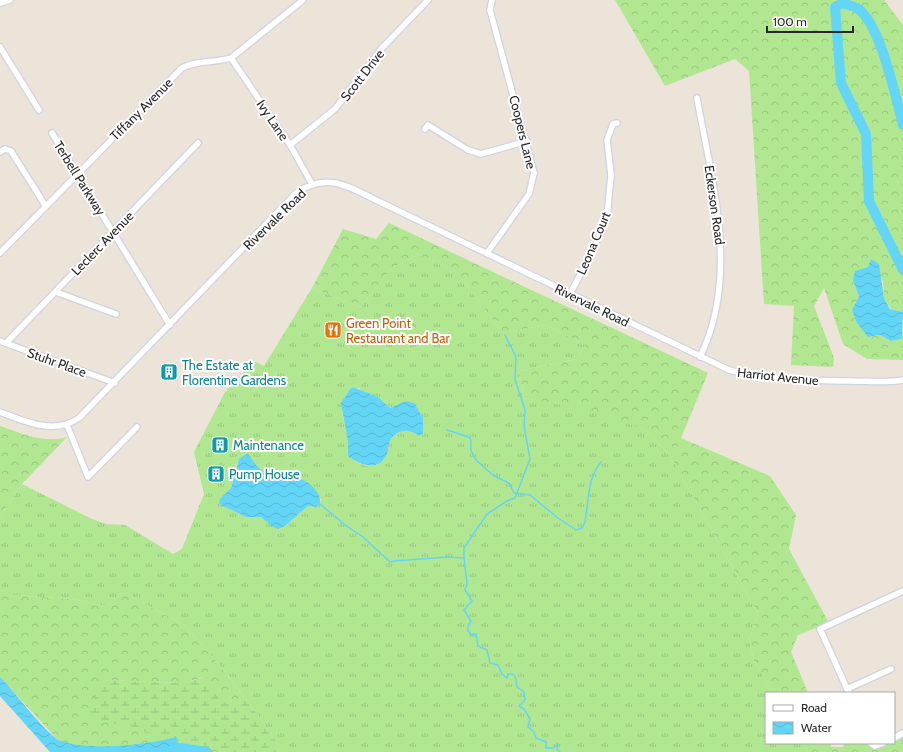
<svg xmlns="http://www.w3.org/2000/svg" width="903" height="752" font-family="Cabin,sans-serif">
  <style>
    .grass { fill: url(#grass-tufts); fill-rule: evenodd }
    .forest { fill: url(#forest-crowns) }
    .wetland { fill: url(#wetland-marsh) }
    .water { fill: url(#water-waves) }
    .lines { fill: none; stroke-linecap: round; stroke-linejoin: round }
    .stream { stroke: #63d5f7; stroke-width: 1.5 }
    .river { stroke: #63d5f7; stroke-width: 10 }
    .minor-casing { stroke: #ced3e3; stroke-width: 8 }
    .minor { stroke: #fff; stroke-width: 5.5 }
    .labels { text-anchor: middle; stroke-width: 4; stroke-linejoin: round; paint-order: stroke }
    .street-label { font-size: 13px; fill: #282828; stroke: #fff }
    .food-label { font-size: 13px; fill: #c56008; stroke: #fff; text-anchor: start }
    .culture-label { font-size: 13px; fill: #0d838f; stroke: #fff; text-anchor: start }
  </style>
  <defs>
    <pattern id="grass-tufts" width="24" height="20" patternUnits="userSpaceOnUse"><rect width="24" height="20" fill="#b1e791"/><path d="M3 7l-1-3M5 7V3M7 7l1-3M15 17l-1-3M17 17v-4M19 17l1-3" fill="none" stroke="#98c67d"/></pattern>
    <pattern id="forest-crowns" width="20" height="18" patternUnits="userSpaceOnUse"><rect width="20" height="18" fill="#b1e791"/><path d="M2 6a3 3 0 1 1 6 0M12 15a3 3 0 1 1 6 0" fill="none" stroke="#98c67d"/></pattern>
    <pattern id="wetland-marsh" width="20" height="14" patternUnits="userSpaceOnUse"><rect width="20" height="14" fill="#b1e791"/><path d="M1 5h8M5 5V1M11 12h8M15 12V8" fill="none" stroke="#98c67d"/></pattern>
    <pattern id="water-waves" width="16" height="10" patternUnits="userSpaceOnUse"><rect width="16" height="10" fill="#63d5f7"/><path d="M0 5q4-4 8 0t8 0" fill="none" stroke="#56b7d4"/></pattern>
  </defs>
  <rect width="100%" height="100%" fill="#ece3d9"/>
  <path class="grass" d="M419,254l38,19 46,60 43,-8 39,20 -8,14 -59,12 6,27 76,13 45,19 24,24 89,159 -9,27 5,21 19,32h-7v50h37l5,9h-528l-4,-11 -32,-45 -33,-41 -27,-30 -60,-32 -18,13 -34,-7 -63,-4 -9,-5v-73l22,-33 70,35 14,5 19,1 48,29 9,-5 22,-55 -10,-42 31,-60 29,-31 10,5 48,-78 49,19 31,-39zM359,388l4,4 15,5 12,11 6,-2 27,12 -4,18c-9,-7 -21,-7 -28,3 -3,4 -2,10 -4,15 -10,18 -25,13 -39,2 -1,-6 1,-11 0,-16 -3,-21 -12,-33 2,-51zM248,454l9,13 6,4 8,3 16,1 34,24 -1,5 -4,3 -8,-1 -23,20h-14l-10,-9h-15l-23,-11 2,-11 6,-7 6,-25z"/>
  <g class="forest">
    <path d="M615,0h269l19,25v239l-10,-11 10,23v36l-12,-3 -7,-11 -1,-17 -12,-21 -3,7 -15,14 6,15 -7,14 16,27 12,-2 11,6 11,-2 1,-12v33l-36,-1 -24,-15 -19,-56 -10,18 20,52 -1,9 -42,-2 3,-59 -30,-2 -15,-233 -14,-12 -70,27z"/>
    <path d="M389,223l319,150 -27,65 89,38 26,39 -7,34 40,74 -31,12 -7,17 17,41h-35l-19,-32 -5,-21 9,-27 -89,-159 -24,-24 -45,-18 -76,-14 -6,-27 59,-12 8,-14 -39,-20 -43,8 -46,-60 -38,-19 -27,14 -31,39 -49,-19 31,-59 33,10z"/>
    <path d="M0,426c20,7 45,18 67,11l-45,47 -22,33z"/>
    <path d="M0,590l9,5 63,4 34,7 18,-13 60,32 27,30 33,41 -24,9 -14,-28 -25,6 -78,-3 121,72h-146l-20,-12 -58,-63z"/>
    <path d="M903,734v18h-95l-5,-9h27l1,4h12l2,-4h49v-5z"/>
  </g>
  <path class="wetland" d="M207,677l13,27 24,-8 32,45 4,11h-56l-53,-12 -85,-25 17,-35 78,3z"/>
  <g class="water">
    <path d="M892,251l11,13v12z"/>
    <path d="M871,259l8,5 5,34 6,11 13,3 -1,27 -11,2 -11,-6 -12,2 -11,-14 -5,-13 7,-14 -6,-15 2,-10 13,-4z"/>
    <path d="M353,387l25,10 12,11 16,-7 8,2 9,15v15l-4,3c-9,-7 -21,-7 -28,3 -3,4 -2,10 -4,15 -8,18 -26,12 -39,2v-14l-7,-39 9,-14z"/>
    <path d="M246,454h2c5,6 9,14 17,18 16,7 35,0 49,16 4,5 7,9 6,16l-4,3 -8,-1 -23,20 -7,3 -7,-3 -10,-9h-15l-27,-13 1,-5 11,-11 8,-29z"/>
    <path d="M0,677c20,20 36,46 58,63 29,12 87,5 119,-3l2,15h-129l-50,-56z"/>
  </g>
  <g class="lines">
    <g class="stream">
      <path d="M505,335l11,22 -1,22 10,31 -1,16 6,33 -15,39 -8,3 -20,13 -23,34v10l3,26 -2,6 7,11 -8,9 7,11 -3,5v5l4,4 4,-1 2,12 9,4 3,13 8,2 4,9 5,4 1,-4h4l3,2 2,11 7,5 1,8 -6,6 5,3 6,10 -2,8 6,5 2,6 10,4v6h7l5,-4 -1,5 3,3"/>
      <path d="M447,430l22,7 2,3v11l5,9 18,16 15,7 5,10 16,2 28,23 18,12 6,-2 3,-6c4,-22 2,-43 16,-60"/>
      <path d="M320,504l25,21 18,12 27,25 4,-1 53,-4 17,1"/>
    </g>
    <g class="river">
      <path d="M842,0v3l-7,4 6,76 25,51 3,67 34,69"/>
      <path d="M842,3c5,2 11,3 15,5 24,16 38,88 46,117"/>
      <path d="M165,752l15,-4 27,4"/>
    </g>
    <g class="minor-casing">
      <g id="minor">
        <path d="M0,3l10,-3"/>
        <path d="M0,47l39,63"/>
        <path d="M231,58l59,87 22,39"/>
        <path d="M697,98c15,85 43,177 3,259"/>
        <path d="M425,129l3,-4 40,25 13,4 46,-13"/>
        <path d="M52,133l118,192"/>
        <path d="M290,145l45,-36 47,-61 46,-48"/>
        <path d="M0,152l5,-3 6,2 34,54"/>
        <path d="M0,253l182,-185c14,-8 33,-5 49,-10l72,-58"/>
        <path d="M487,253l42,-59 5,-21 -44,-163 2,-10"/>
        <path d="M56,292l60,22"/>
        <path d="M570,294l21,-40 16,-37 4,-42 -4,-35 6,-16 4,-1"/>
        <path d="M0,341l115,42"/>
        <path d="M6,343l192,-200"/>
        <path d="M0,412c26,10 54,23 79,6l217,-225c32,-22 53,-6 84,9l349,168c39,11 82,10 122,11 17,0 35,2 52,-1"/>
        <path d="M67,425l21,52 49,-50"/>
        <path d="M847,689l44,-20"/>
        <path d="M849,693l-29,-64 83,-38"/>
        <path d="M894,738l9,-5"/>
        <path d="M871,743l4,3 8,-3"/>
      </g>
    </g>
    <use href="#minor" class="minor"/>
  </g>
  <defs>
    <g id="restaurant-square" transform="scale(0.9)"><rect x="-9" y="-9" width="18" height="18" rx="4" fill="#e8710a" stroke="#fff"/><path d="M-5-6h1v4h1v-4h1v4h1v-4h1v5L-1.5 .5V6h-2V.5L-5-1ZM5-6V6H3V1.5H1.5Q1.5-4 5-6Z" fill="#fff"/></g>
    <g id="building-square" transform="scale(0.9)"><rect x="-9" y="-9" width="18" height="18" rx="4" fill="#0f9aa8" stroke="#fff"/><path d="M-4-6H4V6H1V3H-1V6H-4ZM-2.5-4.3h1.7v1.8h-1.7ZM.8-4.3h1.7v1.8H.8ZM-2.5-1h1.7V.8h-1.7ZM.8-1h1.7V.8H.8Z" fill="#fff"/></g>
  </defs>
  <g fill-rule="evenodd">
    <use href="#restaurant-square" x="333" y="330"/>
    <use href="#building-square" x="169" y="372"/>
    <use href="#building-square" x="220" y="445"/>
    <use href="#building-square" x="216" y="474"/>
  </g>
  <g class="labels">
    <g class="street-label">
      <text transform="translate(362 75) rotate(-52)" y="5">Scott Drive</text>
      <text transform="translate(141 109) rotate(-45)" y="5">Tiffany Avenue</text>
      <text transform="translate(273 120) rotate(56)" y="5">Ivy Lane</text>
      <text transform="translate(523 132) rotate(76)" y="5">Coopers Lane</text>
      <text transform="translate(80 178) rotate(58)" y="5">Terbell Parkway</text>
      <text transform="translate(715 205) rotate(82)" y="5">Eckerson Road</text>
      <text transform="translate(274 219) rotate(-44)" y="5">Rivervale Road</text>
      <text transform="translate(102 243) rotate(-46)" y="5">Leclerc Avenue</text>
      <text transform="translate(593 243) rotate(-67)" y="5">Leona Court</text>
      <text transform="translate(592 305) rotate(26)" y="5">Rivervale Road</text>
      <text transform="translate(57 362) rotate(20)" y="5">Stuhr Place</text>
      <text transform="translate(778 376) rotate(6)" y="5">Harriot Avenue</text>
    </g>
    <g class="food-label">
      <text x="346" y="328">Green Point<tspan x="346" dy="15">Restaurant and Bar</tspan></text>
    </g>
    <g class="culture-label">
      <text x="182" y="370">The Estate at<tspan x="182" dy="15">Florentine Gardens</tspan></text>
      <text x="233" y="450">Maintenance</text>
      <text x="229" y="479">Pump House</text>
    </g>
  </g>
  <rect x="765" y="692" width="130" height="52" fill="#ffffff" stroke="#a9a9a9"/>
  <rect x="773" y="705" width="20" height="6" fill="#ffffff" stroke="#a9a9a9"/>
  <text x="801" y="712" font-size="12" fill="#282828">Road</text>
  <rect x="773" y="722" width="20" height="12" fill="url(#water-waves)" stroke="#a9a9a9"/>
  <text x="801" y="732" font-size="12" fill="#282828">Water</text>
  <path d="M767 26v6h86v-6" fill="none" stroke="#282828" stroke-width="2"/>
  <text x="773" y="26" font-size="12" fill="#282828" stroke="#ffffff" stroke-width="3" paint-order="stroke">100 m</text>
</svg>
